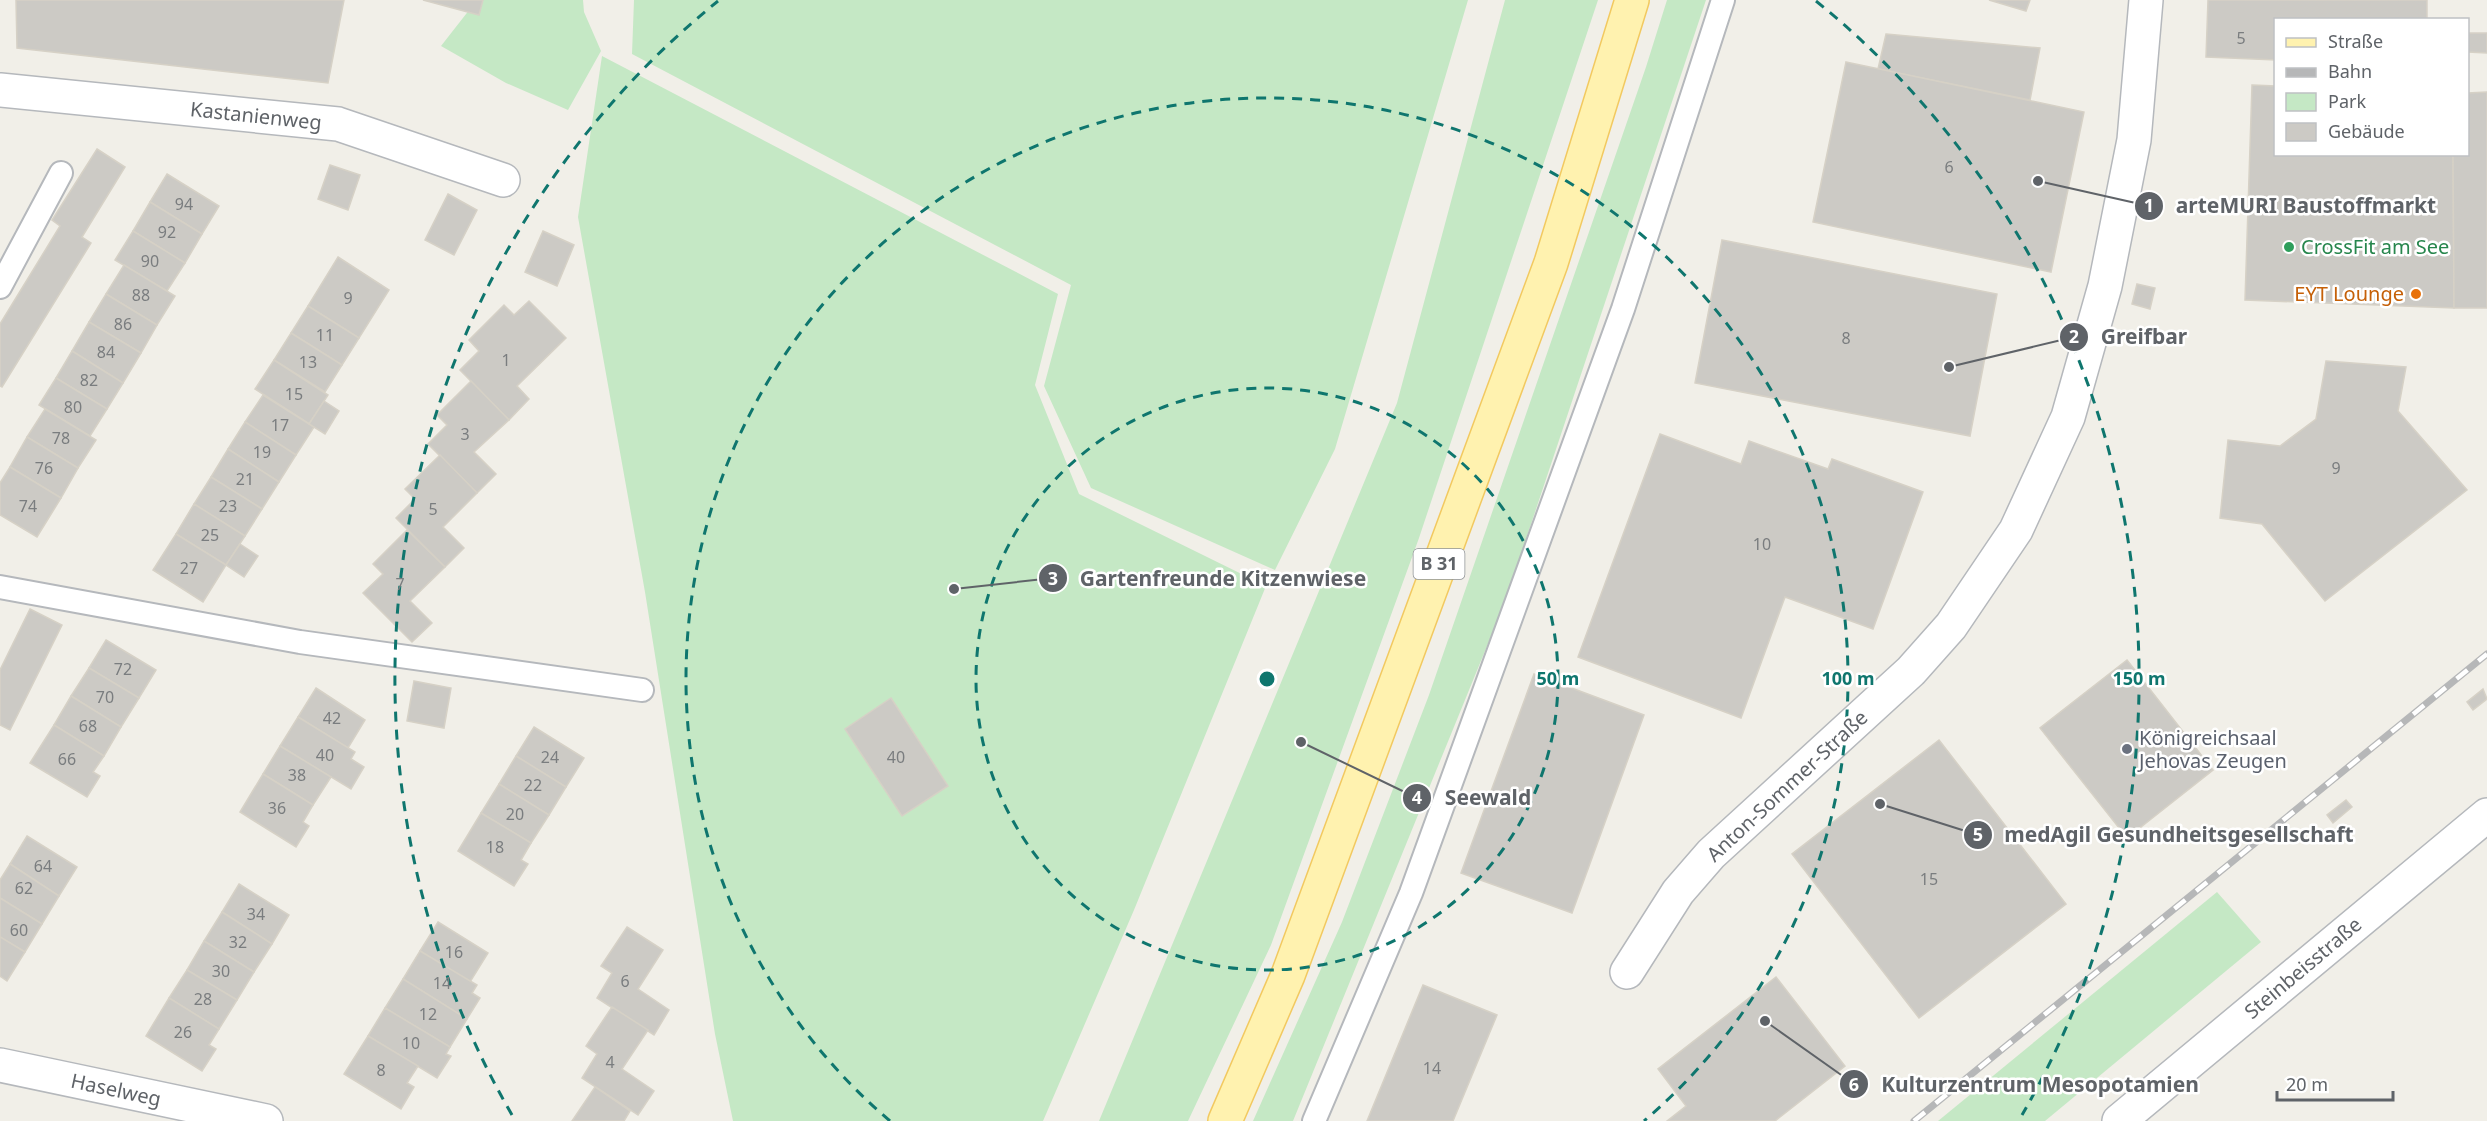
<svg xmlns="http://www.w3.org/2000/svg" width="2487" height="1121" font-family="'Noto Sans',sans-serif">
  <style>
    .green { fill: #c5e8c5 }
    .building { fill: #cccac5; stroke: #d6d1c6; stroke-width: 1.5 }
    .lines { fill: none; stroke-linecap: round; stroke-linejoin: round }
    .service-casing { stroke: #b5b8bc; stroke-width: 26 }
    .minor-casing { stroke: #b5b8bc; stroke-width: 36 }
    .primary-casing { stroke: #f2c960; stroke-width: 36 }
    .service { stroke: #fff; stroke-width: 22 }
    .minor { stroke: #fff; stroke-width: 33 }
    .primary { stroke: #fff2af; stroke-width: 33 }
    .rail-casing { stroke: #b6b7b8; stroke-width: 7 }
    .rail { stroke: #fff; stroke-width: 4.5; stroke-dasharray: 14; stroke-linecap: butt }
    .ring { fill: none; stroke: #0f766e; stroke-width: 3; stroke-dasharray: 10 8 }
    .leisure-dot { fill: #2e9e5b; stroke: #fff; stroke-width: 2 }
    .food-dot { fill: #e8710a; stroke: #fff; stroke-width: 2 }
    .worship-dot { fill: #6b7280; stroke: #fff; stroke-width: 2 }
    .labels { text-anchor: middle; stroke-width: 5; stroke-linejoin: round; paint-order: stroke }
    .number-label { font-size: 16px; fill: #7a7d7f }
    .shield { fill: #fff; stroke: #8f9295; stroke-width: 1.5 }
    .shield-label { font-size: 18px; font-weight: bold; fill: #5f6368 }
    .street-label { font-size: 20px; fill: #5f6368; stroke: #fff }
    .leisure-label { font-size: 20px; fill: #27864d; stroke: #fff; text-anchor: start }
    .food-label { font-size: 20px; fill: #c56008; stroke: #fff; text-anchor: end }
    .worship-label { font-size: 20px; fill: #5b616d; stroke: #fff; text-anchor: start }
    .centre { fill: #0f766e; stroke: #fff; stroke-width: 3 }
    .ring-label { font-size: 18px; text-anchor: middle; font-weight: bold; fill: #0f766e; stroke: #fff; stroke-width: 5; stroke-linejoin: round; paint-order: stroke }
    .leader { fill: none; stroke: #5f6368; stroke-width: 2 }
    .callout-dot { fill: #5f6368; stroke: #fff; stroke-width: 2 }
    .mark-label { font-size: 18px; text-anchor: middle; font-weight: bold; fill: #fff }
    .callout-label { font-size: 21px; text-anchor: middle; font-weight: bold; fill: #5f6368; stroke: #fff; stroke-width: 5; stroke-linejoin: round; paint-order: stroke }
  </style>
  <rect width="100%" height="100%" fill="#f1efe8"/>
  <g class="green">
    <path d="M477,0h106l1,12 17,39 -33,59 -62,-27 -65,-37z"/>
    <path d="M634,0h834l-133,449 -60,121 -184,-82 -47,-102 27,-101 -439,-231z"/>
    <path d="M1505,0h93l-179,538 -148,407 -83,176h-89l298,-718z"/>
    <path d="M1667,0h39l-201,602 -212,519h-40l89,-199 87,-227 217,-628z"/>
    <path d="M602,56l456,238 -23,91 44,109 187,92 -132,324 -91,211h-310l-18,-87 -70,-442 -67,-375z"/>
    <path d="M2217,892l44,50 -216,179h-107z"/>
  </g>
  <g class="building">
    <path d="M16,0h328l-16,83 -311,-35z"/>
    <path d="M423,0h60l-4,15z"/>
    <path d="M1989,0h41l-4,11z"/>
    <path d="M2208,0h219v20h-151v40l-70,-3z"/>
    <path d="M2468,33h19v20l-19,-1z"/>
    <path d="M1886,34l154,14 -10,52 -152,-31z"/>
    <path d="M1846,62l238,50 -33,160 -238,-50z"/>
    <path d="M2252,85l24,1v68h177l1,154 -209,-8z"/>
    <path d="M2487,92v216h-33l-1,-154h15v-61z"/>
    <path d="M97,149l28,18 -43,70 9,6 -89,144 -2,-1v-62l60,-98 -8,-6z"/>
    <path d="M330,165l30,10 -12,35 -30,-11z"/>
    <path d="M167,174l52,32 -17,28 -52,-32z"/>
    <path d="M448,194l29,16 -23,45 -29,-15z"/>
    <path d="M150,202l52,32 -17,29 -52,-32z"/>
    <path d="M133,231l52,32 -18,28 -52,-31z"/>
    <path d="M543,231l31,14 -17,41 -32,-14z"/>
    <path d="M1722,240l275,54 -27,142 -275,-53z"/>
    <path d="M338,257l51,33 -30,48 -51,-32z"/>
    <path d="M124,265l51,31 -18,29 -51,-31z"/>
    <path d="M2137,284l18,4 -5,21 -18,-5z"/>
    <path d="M106,294l51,31 -16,28 -52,-31z"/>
    <path d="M529,301l37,37 -49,48 12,13 -20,21 -49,-50 19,-19 -10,-11 35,-35 10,10z"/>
    <path d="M308,306l51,32 -17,27 -51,-32z"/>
    <path d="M89,322l52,31 -18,30 -51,-32z"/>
    <path d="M291,333l51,32 -17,27 -51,-32z"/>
    <path d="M72,351l51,32 -16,26 -51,-31z"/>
    <path d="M274,360l54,35 -19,29 5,3 -59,-38z"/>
    <path d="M2326,361l80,6 -8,44 69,79 -142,111 -63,-77 -42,-6 8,-78 52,6 36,-27z"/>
    <path d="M56,378l51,31 -17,27 -51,-31z"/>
    <path d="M471,381l38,39 -35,32 22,22 -19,19 -49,-49 19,-19 -10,-10z"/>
    <path d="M263,395l51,32 -18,28 -51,-33z"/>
    <path d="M324,401l15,10 -14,23 -16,-10z"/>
    <path d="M45,409l51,31 -18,28 -51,-31z"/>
    <path d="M245,422l51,33 -17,27 -51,-33z"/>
    <path d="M1660,434l81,30 8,-23 79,28 4,-10 91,33 -50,137 -88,-32 -44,121 -163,-61z"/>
    <path d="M27,437l51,31 -17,30 -51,-31z"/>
    <path d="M228,449l51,33 -17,27 -51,-32z"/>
    <path d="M440,455l37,38 -34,34 21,21 -19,19 -49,-49 19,-19 -10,-10z"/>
    <path d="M10,467l51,31 -24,39 -37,-22v-32z"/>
    <path d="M211,477l51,32 -17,27 -51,-32z"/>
    <path d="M194,504l51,32 -19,29 -50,-31z"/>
    <path d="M407,530l38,37 -35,34 22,22 -20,19 -49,-49 20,-19 -10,-10z"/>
    <path d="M176,534l50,31 -23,37 -50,-32z"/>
    <path d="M240,544l18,12 -14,21 -18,-12z"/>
    <path d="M30,609l32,16 -52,105 -10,-5v-55z"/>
    <path d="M106,640l50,30 -17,28 -50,-30z"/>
    <path d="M2127,660l86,110 -86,68 -87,-110z"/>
    <path d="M89,668l50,30 -18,29 -50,-31z"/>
    <path d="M1534,674l110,41 -72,198 -111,-40z"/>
    <path d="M414,681l37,7 -7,40 -37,-7z"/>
    <path d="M316,688l49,32 -17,28 -50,-31z"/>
    <path d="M2483,689l4,10 -14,11 -6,-8z"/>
    <path d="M71,696l50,31 -17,29 -50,-31z"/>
    <path d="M891,698l57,88 -46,30 -57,-87z"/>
    <path d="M298,717l57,35 -4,7 13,8 -13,22 -71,-43z"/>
    <path d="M54,725l50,31 -11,16 7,4 -13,21 -57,-34z"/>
    <path d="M534,727l50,31 -18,29 -50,-31z"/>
    <path d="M1939,740l127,164 -147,114 -127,-164z"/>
    <path d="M280,746l51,31 -18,28 -50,-31z"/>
    <path d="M516,756l50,31 -17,28 -50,-31z"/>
    <path d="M263,774l50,31 -10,17 6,4 -13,21 -56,-35z"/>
    <path d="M499,784l50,31 -18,28 -50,-30z"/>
    <path d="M2346,800l6,7 -19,16 -6,-8z"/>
    <path d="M481,813l50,30 -10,17 7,4 -14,22 -56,-35z"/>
    <path d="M27,836l50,31 -18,29 -49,-32z"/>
    <path d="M10,864l49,32 -17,28 -42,-26v-18z"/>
    <path d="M239,884l50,31 -17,29 -50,-32z"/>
    <path d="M0,898l42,26 -17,28 -25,-15z"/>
    <path d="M222,912l50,32 -18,28 -50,-31z"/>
    <path d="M438,922l50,31 -18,29 -50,-31z"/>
    <path d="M627,927l36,23 -25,39 31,21 -15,25 -57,-37 15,-25 -11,-7z"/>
    <path d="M0,937l25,15 -18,29 -7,-5z"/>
    <path d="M204,941l50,31 -17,28 -50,-30z"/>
    <path d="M420,951l57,34 -5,8 8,5 -13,21 -64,-40z"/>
    <path d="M187,970l50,30 -18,29 -50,-31z"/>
    <path d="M1776,977l69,89 -70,55h-108l19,-15 -28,-37z"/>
    <path d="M403,979l64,40 -17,28 -65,-39z"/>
    <path d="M1423,985l74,30 -44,106h-86z"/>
    <path d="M169,998l50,31 -10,16 7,4 -14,22 -56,-35z"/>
    <path d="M612,1007l36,23 -26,39 32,22 -16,24 -56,-37 15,-24 -11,-8z"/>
    <path d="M385,1008l65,39 -4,7 5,2 -14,22 -69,-42z"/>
    <path d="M368,1036l50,30 -11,17 7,4 -13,22 -57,-35z"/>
    <path d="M595,1087l35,24 -6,10h-52z"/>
  </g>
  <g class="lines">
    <g class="service-casing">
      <g id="service">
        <path d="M0,287l61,-114"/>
        <path d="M0,587l300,55 342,48"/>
        <path d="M1314,1121l97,-228 212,-584 100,-309"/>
      </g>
    </g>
    <g class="minor-casing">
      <g id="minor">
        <path d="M0,90l338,34 165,56"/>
        <path d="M1627,972l51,-80 33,-38 200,-183 40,-45 65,-96 52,-113 37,-131 29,-146 12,-140"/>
        <path d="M0,1065l266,56"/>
        <path d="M2119,1121l368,-306"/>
      </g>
    </g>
    <g class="primary-casing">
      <path id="primary" d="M1225,1121l63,-146 263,-712 81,-263"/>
    </g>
    <use href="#service" class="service"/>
    <use href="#minor" class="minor"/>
    <use href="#primary" class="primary"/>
    <g class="rail-casing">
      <path id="rail" d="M1914,1121l573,-467"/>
    </g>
    <use href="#rail" class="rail"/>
  </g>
  <g class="ring">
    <circle cx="1267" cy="679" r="291"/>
    <path d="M890 1121A581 581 0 1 1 1644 1121"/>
    <path d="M512 1115A872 872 0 0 1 718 1M1816 1A872 872 0 0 1 2022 1115"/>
  </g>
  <circle class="leisure-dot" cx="2289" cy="247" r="6"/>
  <circle class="food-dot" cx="2416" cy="294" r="6"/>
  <circle class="worship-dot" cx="2127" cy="749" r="6"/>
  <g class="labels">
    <g class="number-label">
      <text x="2241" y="44">5</text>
      <text x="1949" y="173">6</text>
      <text x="184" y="210">94</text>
      <text x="167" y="238">92</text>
      <text x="150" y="267">90</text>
      <text x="141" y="301">88</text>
      <text x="348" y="304">9</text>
      <text x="123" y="330">86</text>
      <text x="325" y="341">11</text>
      <text x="1846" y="344">8</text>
      <text x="106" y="358">84</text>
      <text x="506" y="366">1</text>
      <text x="308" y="368">13</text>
      <text x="89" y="386">82</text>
      <text x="294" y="400">15</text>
      <text x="73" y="413">80</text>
      <text x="280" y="431">17</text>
      <text x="465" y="440">3</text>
      <text x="61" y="444">78</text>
      <text x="262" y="458">19</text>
      <text x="44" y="474">76</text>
      <text x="2336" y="474">9</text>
      <text x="245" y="485">21</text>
      <text x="28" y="512">74</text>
      <text x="228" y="512">23</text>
      <text x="433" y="515">5</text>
      <text x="210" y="541">25</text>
      <text x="1762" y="550">10</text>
      <text x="189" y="574">27</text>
      <text x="400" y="590">7</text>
      <text x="123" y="675">72</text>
      <text x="105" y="703">70</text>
      <text x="332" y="724">42</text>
      <text x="88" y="732">68</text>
      <text x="325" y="761">40</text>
      <text x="550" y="763">24</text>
      <text x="896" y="763">40</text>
      <text x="67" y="765">66</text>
      <text x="297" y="781">38</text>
      <text x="533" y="791">22</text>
      <text x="277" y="814">36</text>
      <text x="515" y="820">20</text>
      <text x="495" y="853">18</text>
      <text x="43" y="872">64</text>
      <text x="1929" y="885">15</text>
      <text x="24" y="894">62</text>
      <text x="256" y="920">34</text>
      <text x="19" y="936">60</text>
      <text x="238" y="948">32</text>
      <text x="454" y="958">16</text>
      <text x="221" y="977">30</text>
      <text x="625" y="987">6</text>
      <text x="442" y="989">14</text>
      <text x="203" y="1005">28</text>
      <text x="428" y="1020">12</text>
      <text x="183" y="1038">26</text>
      <text x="411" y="1049">10</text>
      <text x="610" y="1068">4</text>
      <text x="1432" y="1074">14</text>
      <text x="381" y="1076">8</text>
    </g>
    <rect class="shield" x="1413.5" y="549" width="51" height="30" rx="4.5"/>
    <g class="shield-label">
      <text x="1439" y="570">B 31</text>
    </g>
    <g class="street-label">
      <text transform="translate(256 116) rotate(6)" y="7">Kastanienweg</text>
      <text transform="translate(1787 786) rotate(-43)" y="7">Anton-Sommer-Straße</text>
      <text transform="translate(2303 968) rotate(-40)" y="7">Steinbeisstraße</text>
      <text transform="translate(116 1090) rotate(12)" y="7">Haselweg</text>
    </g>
    <g class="leisure-label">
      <text x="2301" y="254">CrossFit am See</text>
    </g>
    <g class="food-label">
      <text x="2404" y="301">EYT Lounge</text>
    </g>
    <g class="worship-label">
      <text x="2139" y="745">Königreichsaal<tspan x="2139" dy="23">Jehovas Zeugen</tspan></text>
    </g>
  </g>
  <circle cx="1267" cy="679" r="9" class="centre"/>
  <g class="ring-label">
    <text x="1558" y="685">50 m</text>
    <text x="1848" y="685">100 m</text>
    <text x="2139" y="685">150 m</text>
  </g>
  <path class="leader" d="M2038 181L2149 206M1949 367L2074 337M954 589L1053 578M1301 742L1417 798M1880 804L1978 835M1765 1021L1854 1084"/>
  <g class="callout-dot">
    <circle cx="2038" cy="181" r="6"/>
    <circle cx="1949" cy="367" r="6"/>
    <circle cx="954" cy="589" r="6"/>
    <circle cx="1301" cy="742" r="6"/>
    <circle cx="1880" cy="804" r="6"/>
    <circle cx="1765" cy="1021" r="6"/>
    <circle cx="2149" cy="206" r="15"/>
    <circle cx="2074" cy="337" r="15"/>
    <circle cx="1053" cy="578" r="15"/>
    <circle cx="1417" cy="798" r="15"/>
    <circle cx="1978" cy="835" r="15"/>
    <circle cx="1854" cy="1084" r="15"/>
  </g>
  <g class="mark-label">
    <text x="2149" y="212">1</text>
    <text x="2074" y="343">2</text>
    <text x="1053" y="585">3</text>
    <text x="1417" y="804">4</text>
    <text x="1978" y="841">5</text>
    <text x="1854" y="1091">6</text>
  </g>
  <g class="callout-label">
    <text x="2306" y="213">arteMURI Baustoffmarkt</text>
    <text x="2144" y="344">Greifbar</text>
    <text x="1223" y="586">Gartenfreunde Kitzenwiese</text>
    <text x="1488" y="805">Seewald</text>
    <text x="2179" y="842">medAgil Gesundheitsgesellschaft</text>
    <text x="2040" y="1092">Kulturzentrum Mesopotamien</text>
  </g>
  <rect x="2274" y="18" width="195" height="138" fill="#ffffff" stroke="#bfc1c3" stroke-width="1.5"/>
  <rect x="2286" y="38" width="30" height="9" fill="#fff2af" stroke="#bfc1c3" stroke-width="1.5"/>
  <text x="2328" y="48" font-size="18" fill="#5f6368">Straße</text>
  <rect x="2286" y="68" width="30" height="9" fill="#b6b7b8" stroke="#bfc1c3" stroke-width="1.5"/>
  <text x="2328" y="78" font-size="18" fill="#5f6368">Bahn</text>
  <rect x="2286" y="93" width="30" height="18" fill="#c5e8c5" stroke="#bfc1c3" stroke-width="1.5"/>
  <text x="2328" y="108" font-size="18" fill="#5f6368">Park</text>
  <rect x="2286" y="123" width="30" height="18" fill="#cccac5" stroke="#bfc1c3" stroke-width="1.5"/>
  <text x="2328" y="138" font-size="18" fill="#5f6368">Gebäude</text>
  <path d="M2277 1091v9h116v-9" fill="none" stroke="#5f6368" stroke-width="3"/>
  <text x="2286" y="1091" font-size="18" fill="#5f6368" stroke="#ffffff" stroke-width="4.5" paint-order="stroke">20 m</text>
</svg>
